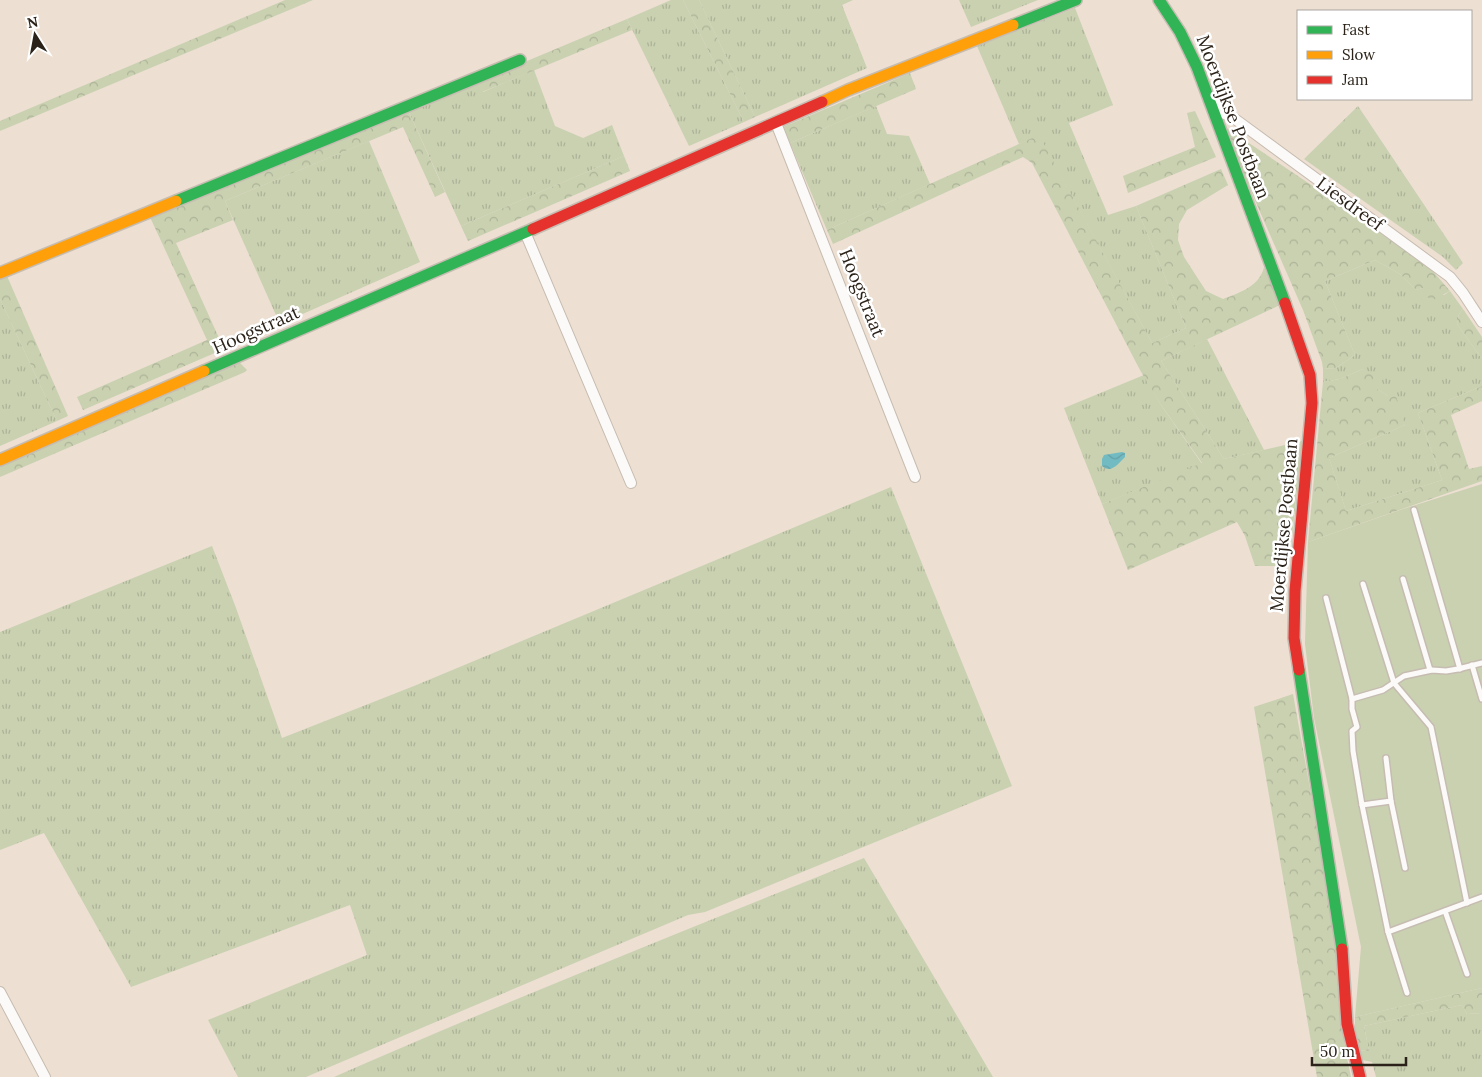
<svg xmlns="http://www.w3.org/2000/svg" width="1482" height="1077" font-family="Lora,serif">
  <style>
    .grass { fill: url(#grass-tufts) }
    .forest { fill: url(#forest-crowns) }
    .park { fill: #c9d1b1 }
    .water { fill: url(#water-waves) }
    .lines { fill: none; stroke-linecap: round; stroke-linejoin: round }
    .lane-casing { stroke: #c6bcb1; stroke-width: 8 }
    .street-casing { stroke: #c6bcb1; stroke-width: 12 }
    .fast-casing { stroke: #c6bcb1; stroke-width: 14 }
    .slow-casing { stroke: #c6bcb1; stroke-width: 14 }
    .jam-casing { stroke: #c6bcb1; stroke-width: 14 }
    .lane { stroke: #fcfaf8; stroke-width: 5 }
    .street { stroke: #fcfaf8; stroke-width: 10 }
    .fast { stroke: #30b455; stroke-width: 11 }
    .slow { stroke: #ff9f0a; stroke-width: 11 }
    .jam { stroke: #e5322d; stroke-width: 11 }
    .labels { text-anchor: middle; stroke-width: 5; stroke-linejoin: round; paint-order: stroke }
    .street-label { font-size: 18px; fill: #2b2319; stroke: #fff }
  </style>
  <defs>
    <pattern id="grass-tufts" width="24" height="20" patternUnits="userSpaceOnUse" patternTransform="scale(1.25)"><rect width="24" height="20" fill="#c9d1b1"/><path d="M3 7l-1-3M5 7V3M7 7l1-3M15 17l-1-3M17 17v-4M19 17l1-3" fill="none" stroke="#adb398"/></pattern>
    <pattern id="forest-crowns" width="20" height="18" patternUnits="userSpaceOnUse" patternTransform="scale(1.25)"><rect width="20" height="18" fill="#c9d1b1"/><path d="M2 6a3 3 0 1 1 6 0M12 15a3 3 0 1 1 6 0" fill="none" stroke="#adb398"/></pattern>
    <pattern id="water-waves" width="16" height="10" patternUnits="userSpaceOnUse" patternTransform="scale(1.25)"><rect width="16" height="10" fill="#73bbc2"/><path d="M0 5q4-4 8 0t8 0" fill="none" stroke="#64a0a6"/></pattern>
  </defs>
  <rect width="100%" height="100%" fill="#eddfd1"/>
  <g class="grass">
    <path d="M671,0h12l61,122 -55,24 -62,-127z"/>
    <path d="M699,0h154l-11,5 25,63 -112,49z"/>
    <path d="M959,0h79l-67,27z"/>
    <path d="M1075,8l38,97 -44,18 39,92 28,-9 50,122 -34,15 -113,-207 -20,8 -42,-98z"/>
    <path d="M534,70l21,56 28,12 29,-13 12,31 -163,70 -54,-118 70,-26 6,10z"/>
    <path d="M876,106l11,28 22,2 21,48 -103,46 -37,-87z"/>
    <path d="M1358,106l105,157 -7,7 -13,-13 -139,-98z"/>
    <path d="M369,141l51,121 -140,62 -55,-123z"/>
    <path d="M1375,260l25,14 16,16 7,-2 21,7 6,-4 13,18 -4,5 -2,10 25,35v27l-64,27 24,67 -96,31 -17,-53 76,-33 -17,-29 -11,-7 -14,-20 -23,10 -17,3v-13l13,-1 19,-13 -30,-74z"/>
    <path d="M0,299l57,122 -57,25z"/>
    <path d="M1207,339l57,111 -40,9 -63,-98z"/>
    <path d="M1144,375l15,27 43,62 -100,40 -38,-96z"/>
    <path d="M891,487l121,299 -307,126 -17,3 -382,162h-68l-30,-57 159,-65 -17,-50 -219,82 -87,-154 -44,17v-218l212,-86 24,62 46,130 132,-52z"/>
    <path d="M864,858l129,219h-659c175,-77 353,-147 530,-219z"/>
    <path d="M1462,1005l5,9 15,-1v64h-106l-4,-15 -10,-2 -2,-10 9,1 -5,-25z"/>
  </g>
  <g class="forest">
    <path d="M285,0h28l-313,131v-10z"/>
    <path d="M683,0h16l56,117 -11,5z"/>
    <path d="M627,19l5,11 -150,62 -5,-10z"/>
    <path d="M910,73l6,16 -126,54 -7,-16z"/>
    <path d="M407,108l38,84 -10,5 -32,-70 -178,74 8,19 -57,23 48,106 -141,61 -6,-13 130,-57 -58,-125z"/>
    <path d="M1195,111l21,46 -88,36 -5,-17 72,-29 -8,-34z"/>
    <path d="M1222,125l122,82 86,61 20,23 -17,9 -6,-3 -4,-9 -7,2 -16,-16 -25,-14 -50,21 30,74 -19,13 -13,1 -1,-7 -19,-52z"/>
    <path d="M1039,135l113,208 34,-15 -50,-122 85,-37 7,16 -41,25 -8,14 -1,16 6,17 22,34 17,8c16,-6 37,-13 41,-32l16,38 -119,56 63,98 78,-18 -13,125h-34l-10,-30 -8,-14 -109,48 -26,-66 100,-41 -43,-61 -19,-32 -108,-207 -9,-6 -190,87 -6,-14z"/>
    <path d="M624,156l6,15 -162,70 -7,-15z"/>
    <path d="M7,276l61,140 -11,5 -57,-122v-20z"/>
    <path d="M1463,309l19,28v22l-25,-35 2,-10z"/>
    <path d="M239,362l8,8 -2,2 -245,105v-12z"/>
    <path d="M1363,369l9,4 5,16 11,7h8l9,29 -76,33 17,53 96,-31 -24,-67 64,-27v15l-31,14 18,54 13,-3v15l-174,61 15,-160 17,-3z"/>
    <path d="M1293,694l36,200 8,54 3,63 6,42 5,24h-34l-63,-370z"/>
    <path d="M1482,988v25l-15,1 -5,-9 -98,21 5,25 -9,-1 -5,-21v-12z"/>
  </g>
  <path class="park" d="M1482,484v504l-127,29 6,-70 -47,-229 -9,-74 3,-102 95,-33z"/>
  <path class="water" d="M1122,452l3,1v4c-7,7 -14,17 -23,9v-7l2,-4z"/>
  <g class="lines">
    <g class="lane-casing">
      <g id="lane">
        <path d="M1414,510l46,159"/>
        <path d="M1403,579l27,91"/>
        <path d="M1363,584l31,99 37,44 36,176"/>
        <path d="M1326,598l26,101"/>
        <path d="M1472,665l10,34"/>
        <path d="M1391,801l14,67"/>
        <path d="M1362,805l29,-4 -5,-43"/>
        <path d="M1445,911l22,63"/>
        <path d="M1388,932l94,-35"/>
        <path d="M1407,993l-19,-61 -26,-127 -9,-54 -1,-20 5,-4 -5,-18v-10l31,-9 21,-14 28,-6 14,1 12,-2 24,-6"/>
      </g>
    </g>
    <g class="street-casing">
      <g id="street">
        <path d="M1214,103l7,9 14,7 215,158 13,16 19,29"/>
        <path d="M776,123l139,354"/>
        <path d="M525,232l106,251"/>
        <path d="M0,992l45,85"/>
      </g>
    </g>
    <g class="fast-casing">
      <g id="fast">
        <path d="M1159,0l21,32 17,35 88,236"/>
        <path d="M1013,25l63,-25"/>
        <path d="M176,201l344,-141"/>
        <path d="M204,371l329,-142"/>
        <path d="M1299,670l43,279"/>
      </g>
    </g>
    <g class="slow-casing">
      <g id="slow">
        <path d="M822,102l26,-12 165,-65"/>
        <path d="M0,273l176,-72"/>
        <path d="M0,460l204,-89"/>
      </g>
    </g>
    <g class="jam-casing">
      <g id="jam">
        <path d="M533,229l289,-127"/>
        <path d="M1285,303l25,72 2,28 -17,188 -1,47 5,32"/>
        <path d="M1342,949l5,75 13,53"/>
      </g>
    </g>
    <use href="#lane" class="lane"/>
    <use href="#street" class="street"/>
    <use href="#fast" class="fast"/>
    <use href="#slow" class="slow"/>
    <use href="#jam" class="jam"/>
  </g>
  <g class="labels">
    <g class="street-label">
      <text transform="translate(1233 117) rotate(69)" y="6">Moerdijkse Postbaan</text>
      <text transform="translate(1350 204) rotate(36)" y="6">Liesdreef</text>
      <text transform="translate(862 293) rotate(68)" y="6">Hoogstraat</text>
      <text transform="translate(256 330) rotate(-24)" y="6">Hoogstraat</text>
      <text transform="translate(1284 525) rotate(-85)" y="6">Moerdijkse Postbaan</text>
    </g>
  </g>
  <rect x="1297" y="10" width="175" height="90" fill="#ffffff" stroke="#aaa7a3"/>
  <rect x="1307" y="26" width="25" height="8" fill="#30b455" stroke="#aaa7a3"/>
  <text x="1342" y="35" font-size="15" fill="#2b2319">Fast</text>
  <rect x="1307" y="51" width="25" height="8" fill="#ff9f0a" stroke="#aaa7a3"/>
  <text x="1342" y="60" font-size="15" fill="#2b2319">Slow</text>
  <rect x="1307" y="76" width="25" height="8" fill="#e5322d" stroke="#aaa7a3"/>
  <text x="1342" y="85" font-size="15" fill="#2b2319">Jam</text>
  <g transform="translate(35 35) rotate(349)" stroke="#ffffff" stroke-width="4" paint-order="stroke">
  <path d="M0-4L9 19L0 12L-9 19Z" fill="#2b2319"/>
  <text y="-8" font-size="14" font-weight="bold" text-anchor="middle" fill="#2b2319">N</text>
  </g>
  <path d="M1312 1057v8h94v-8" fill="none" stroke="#2b2319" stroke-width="2.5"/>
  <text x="1320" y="1057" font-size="15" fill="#2b2319" stroke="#ffffff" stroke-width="4" paint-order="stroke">50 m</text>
</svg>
